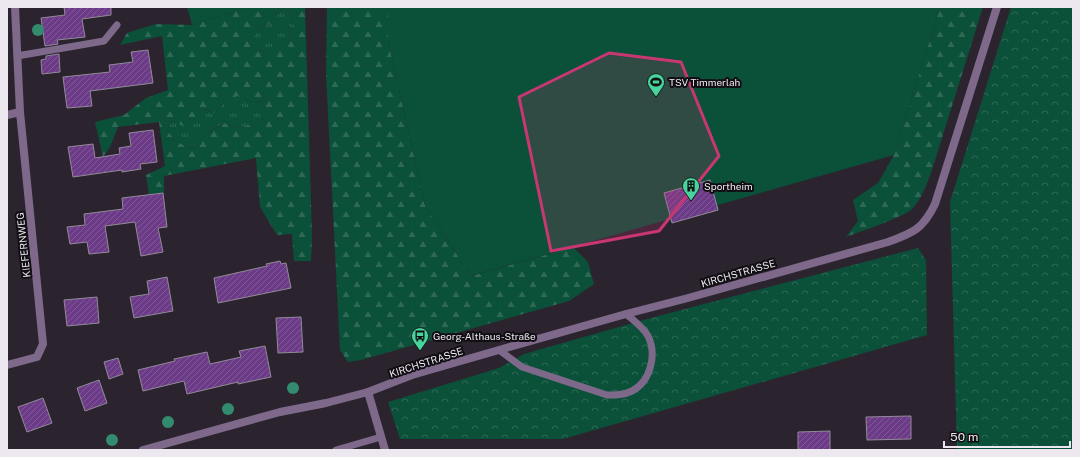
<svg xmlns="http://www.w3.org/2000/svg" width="1080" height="457" font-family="'Public Sans',sans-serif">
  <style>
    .grass { fill: url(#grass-tufts) }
    .forest { fill: url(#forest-firs); fill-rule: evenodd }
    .park { fill: url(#park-crowns) }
    .pitch { fill: #0b5038 }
    .building { fill: url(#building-hatch); stroke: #928a98 }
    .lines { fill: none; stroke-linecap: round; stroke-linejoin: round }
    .service { stroke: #7e698b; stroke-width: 7 }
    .minor { stroke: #7e698b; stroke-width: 8 }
    .tertiary { stroke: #7e698b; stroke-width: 8 }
    .tree { fill: #338b6f }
    .marked { fill: #c83771; fill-opacity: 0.2; stroke: #c83771; stroke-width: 3; stroke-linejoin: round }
    .labels { text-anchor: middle; stroke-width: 4; stroke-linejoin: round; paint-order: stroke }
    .poi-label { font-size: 10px; fill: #ede8f0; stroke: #110e13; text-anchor: start }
    .street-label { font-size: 10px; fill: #ede8f0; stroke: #110e13 }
  </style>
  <defs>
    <pattern id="grass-tufts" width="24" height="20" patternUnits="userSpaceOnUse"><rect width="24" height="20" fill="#0b5038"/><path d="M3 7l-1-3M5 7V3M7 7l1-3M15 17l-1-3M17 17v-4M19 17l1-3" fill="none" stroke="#2f6955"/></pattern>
    <pattern id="forest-firs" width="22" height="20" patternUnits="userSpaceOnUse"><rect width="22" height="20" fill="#0b5038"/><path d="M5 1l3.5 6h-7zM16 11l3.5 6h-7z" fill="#2f6955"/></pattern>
    <pattern id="park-crowns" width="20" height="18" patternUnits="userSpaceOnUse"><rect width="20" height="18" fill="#0b5038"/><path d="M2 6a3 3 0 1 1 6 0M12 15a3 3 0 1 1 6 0" fill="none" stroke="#2f6955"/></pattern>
    <pattern id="building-hatch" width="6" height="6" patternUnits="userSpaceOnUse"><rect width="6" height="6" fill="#6c3b87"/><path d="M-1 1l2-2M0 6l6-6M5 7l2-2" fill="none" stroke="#815798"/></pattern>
  </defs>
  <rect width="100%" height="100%" fill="#2b242f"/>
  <g class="grass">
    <path d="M286,7h2c8,14 4,24 -1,38l-17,9 -11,-5 -4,-13 3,-8 11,-4 6,-9z"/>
    <path d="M237,95l12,6 14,1 4,11 -7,10 -25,5 -12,-5 -15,10 -18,16 -15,-9 -8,-10 5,-9 32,-12 11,4 9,-11z"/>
  </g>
  <g class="forest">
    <path d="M249,7h37l-11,8 -6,9 -11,4 -3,8 7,3 -3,10 11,5 7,-9h10c5,-14 9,-24 1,-38h17l7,230 -1,24h-17l-2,-27 -15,1 -17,-28 -4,-49 -92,18v17l-15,1 -3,-19 19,-9 -6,-44 -41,5 -8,20 -7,10 -8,-35 29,-7 22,-17 22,-8 -6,-54 -42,9 7,-12 29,-9 36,1zM237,96l12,5 14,1 4,11 -7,10 -25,5 -11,-5 -16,10 -18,16 -15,-9 -8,-10 5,-9 13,6 19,-18 11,4 9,-11z"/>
    <path d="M327,7h61v33l37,165 46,71 102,-29 15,15 6,22 -25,17 -208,59 -13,2 -8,-12 -14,-277z"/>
    <path d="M940,7h43l-52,166c-5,12 -9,26 -19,36 -10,9 -51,22 -66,28l12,-16 -5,-21 25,-17 16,-28z"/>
  </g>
  <g class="park">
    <path d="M1011,7h62v443h-116l-7,-248z"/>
    <path d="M918,248l8,12 1,75 -364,104h-163l-12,-37 111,-34 25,-14 123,-35z"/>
  </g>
  <g class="pitch">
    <path d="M187,7h62l-57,18z"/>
    <path d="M388,7h552l-46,148 -176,50 1,5 -47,13 -2,-4 -199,57 -46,-71 -37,-165z"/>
  </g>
  <g class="building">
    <path d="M64,7h47v8l-29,4 3,18 -28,3 1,4 -13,2 -4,-28 24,-3z"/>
    <path d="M148,50l5,33 -63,8 2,15 -25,2 -4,-31 47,-5 -1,-7 24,-3 -2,-10z"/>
    <path d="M59,54l1,18 -18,2 -1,-14 5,-1v-3z"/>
    <path d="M153,130l4,32 -17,2 1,5 -19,3v-2l-49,7 -5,-30 25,-3 2,14 25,-4 -1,-6 12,-2 -2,-13z"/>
    <path d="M710,180l8,30 -46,13 -8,-30z"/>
    <path d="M163,193l4,34 -9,1 5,24 -22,4 -6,-34 -30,4 4,26 -20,2 -2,-12 -17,2 -3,-17 18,-2 -1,-11 39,-5 -1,-11z"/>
    <path d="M280,261l1,3 5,-1 5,25 -73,15 -4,-25 53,-12 -1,-2z"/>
    <path d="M167,277l6,34 -39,7 -4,-21 19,-3 -2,-13z"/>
    <path d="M97,297l2,26 -32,3 -3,-26z"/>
    <path d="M301,317l2,35 -25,1 -2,-35z"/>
    <path d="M265,346l6,31 -33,7v-2l-51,12 -3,-13 -41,10 -5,-21 37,-9 -1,-2 33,-7 3,12 31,-7 -2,-6z"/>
    <path d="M118,358l5,16 -14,5 -5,-17z"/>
    <path d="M99,380l8,23 -22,8 -8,-23z"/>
    <path d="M43,398l9,25 -25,9 -9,-25z"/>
    <path d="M911,416v23l-44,1 -1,-23z"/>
    <path d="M830,431v19h-32v-18z"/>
  </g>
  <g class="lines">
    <g class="service">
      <path d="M17,56l87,-15 13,-16"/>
      <path d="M499,350l23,17 85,28c9,0 17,0 25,-4 19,-10 25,-37 16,-55 -5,-9 -15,-16 -22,-22"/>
      <path d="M336,450l45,-13"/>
    </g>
    <g class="minor">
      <path d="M15,7l5,105"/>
      <path d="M7,115l13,-3 23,232 -6,13 -30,8"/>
      <path d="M368,392l17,58"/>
    </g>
    <path class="tertiary" d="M143,450l137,-38 46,-9 42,-11 44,-17 87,-25 127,-36 62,-16 200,-56c25,-9 35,-13 47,-38l62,-197"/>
  </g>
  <g class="tree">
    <circle cx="38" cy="30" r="6"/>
    <circle cx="293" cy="388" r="6"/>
    <circle cx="228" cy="409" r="6"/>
    <circle cx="168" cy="422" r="6"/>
    <circle cx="112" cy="440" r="6"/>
  </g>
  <path class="marked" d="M609,53l72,9 38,94 -60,75 -108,20 -32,-154z"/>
  <defs>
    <g id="stadium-pin" transform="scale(0.9)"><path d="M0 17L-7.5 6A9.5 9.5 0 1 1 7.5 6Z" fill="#47d49d" stroke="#110e13"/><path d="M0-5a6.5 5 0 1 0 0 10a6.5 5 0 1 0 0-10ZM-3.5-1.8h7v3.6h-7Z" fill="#111"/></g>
    <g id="building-pin" transform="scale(0.9)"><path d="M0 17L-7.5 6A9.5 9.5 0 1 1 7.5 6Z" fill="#47d49d" stroke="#110e13"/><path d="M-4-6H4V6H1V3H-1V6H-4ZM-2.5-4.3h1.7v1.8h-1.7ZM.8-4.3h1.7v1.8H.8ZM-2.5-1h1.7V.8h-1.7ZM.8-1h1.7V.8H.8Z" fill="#111"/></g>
    <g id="bus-pin" transform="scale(0.9)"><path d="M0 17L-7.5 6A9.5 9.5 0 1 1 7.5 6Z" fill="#47d49d" stroke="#110e13"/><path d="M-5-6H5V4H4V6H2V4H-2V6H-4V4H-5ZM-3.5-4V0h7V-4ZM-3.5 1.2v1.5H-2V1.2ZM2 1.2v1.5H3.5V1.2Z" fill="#111"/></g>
  </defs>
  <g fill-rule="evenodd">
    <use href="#stadium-pin" x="656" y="82"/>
    <use href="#building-pin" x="691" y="186"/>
    <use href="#bus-pin" x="420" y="336"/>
  </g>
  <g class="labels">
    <g class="poi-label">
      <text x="669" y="86">TSV Timmerlah</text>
      <text x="704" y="190">Sportheim</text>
      <text x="433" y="340">Georg-Althaus-Straße</text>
    </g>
    <g class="street-label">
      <text transform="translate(23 245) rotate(-96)" y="4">KIEFERNWEG</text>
      <text transform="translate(738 273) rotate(-16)" y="4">KIRCHSTRASSE</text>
      <text transform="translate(426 362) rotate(-18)" y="4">KIRCHSTRASSE</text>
    </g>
  </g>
  <rect width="1080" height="457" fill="none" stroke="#ede8f0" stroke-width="16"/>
  <path d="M944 441v6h126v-6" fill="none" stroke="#ede8f0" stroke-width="2"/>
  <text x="950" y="441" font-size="12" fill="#ede8f0" stroke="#110e13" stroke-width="3" paint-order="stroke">50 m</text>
</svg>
